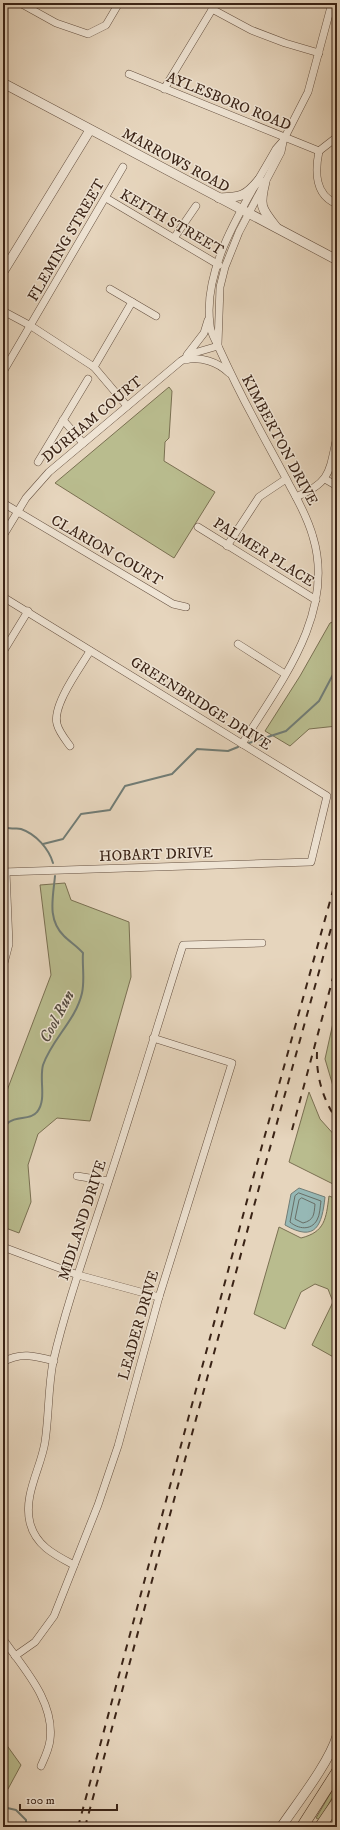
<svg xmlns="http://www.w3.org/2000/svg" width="340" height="1830" font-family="'IM FELL DW Pica',serif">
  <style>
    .green { fill: #b9bc8e; stroke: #7a7052 }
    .water { fill: #96b8b5; stroke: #717c75 }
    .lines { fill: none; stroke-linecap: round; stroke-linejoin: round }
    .shore { stroke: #686e66; stroke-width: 1 }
    .stream { stroke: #717c75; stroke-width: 2 }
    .minor-casing { stroke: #655040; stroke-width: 8 }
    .tertiary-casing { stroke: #655040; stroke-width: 10 }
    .primary-casing { stroke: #3a2316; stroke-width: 12 }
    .minor { stroke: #efe4d4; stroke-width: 7 }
    .tertiary { stroke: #efe4d4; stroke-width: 9 }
    .primary { stroke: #e6d5bd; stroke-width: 11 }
    .rail { stroke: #3a2316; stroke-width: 2; stroke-dasharray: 7 7; stroke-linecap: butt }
    .labels { text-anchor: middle; stroke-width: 3; stroke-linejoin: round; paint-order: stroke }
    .street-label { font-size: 15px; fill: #3a2316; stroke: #efe4d4 }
    .water-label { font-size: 16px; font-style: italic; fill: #51483e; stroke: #efe4d4 }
  </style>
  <rect width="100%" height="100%" fill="#e6d5bd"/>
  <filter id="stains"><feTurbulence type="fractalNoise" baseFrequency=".005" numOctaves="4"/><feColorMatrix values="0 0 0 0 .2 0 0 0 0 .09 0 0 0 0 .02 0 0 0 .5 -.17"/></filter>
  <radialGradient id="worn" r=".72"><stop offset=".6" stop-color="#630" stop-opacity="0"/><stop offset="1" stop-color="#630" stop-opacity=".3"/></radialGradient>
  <g class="green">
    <path d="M169,387l3,4 -3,47 -4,4 -1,19 51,31 -41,66 -119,-75z"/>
    <path d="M337,620v106l-28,3 -19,17 -25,-15 35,-55 30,-53z"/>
    <path d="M65,883l6,17 58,22 2,55 -41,144 -33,-3 -19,16 -10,31 3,37 -12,31 -16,-6v-126l48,-126 -11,-90z"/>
    <path d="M337,1005v87l-4,-6 -8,-27z"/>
    <path d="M309,1092l11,27 17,19v48l-48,-24z"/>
    <path d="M329,1196l8,3v160l-25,-14 21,-43 -5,-13 -13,-5 -14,8 -16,37 -31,-15 25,-87 22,11c24,-6 25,-19 28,-42z"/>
    <path d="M3,1740l18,25 -13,24 -5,6z"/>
    <path d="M337,1782v7l-17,31 -4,-2z"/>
  </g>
  <path class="water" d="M299,1188l26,9c-3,28 -9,46 -40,28l6,-31z"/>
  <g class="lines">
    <g class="shore">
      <path d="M299,1193l22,8c-1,6 -1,14 -4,19 -6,11 -19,9 -27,2l5,-26z"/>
      <path d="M302,1198l13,6c-1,11 -1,16 -12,19l-8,-4 4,-19z"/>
    </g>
    <g class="stream">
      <path d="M249,743l37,-12 33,-30 18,-34"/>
      <path d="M3,826c7,5 12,1 18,3 15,5 28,20 32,34"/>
      <path d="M43,844l20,-5 18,-25 29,-4 15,-24 47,-12 25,-25 31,2 10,-4"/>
      <path d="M3,1129c2,-2 4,-5 6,-7 8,-6 22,-2 28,-10 10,-12 2,-32 6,-47 9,-26 33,-45 39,-72 3,-13 0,-27 1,-40 -6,-7 -13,-11 -19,-17 -17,-17 -11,-38 -9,-60"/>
      <path d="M3,1807l13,3 10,10v7"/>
    </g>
    <g class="minor-casing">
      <g id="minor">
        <path d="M20,3l36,20 32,11 18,-9 13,-22"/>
        <path d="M212,9l39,21 34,13 34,10"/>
        <path d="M129,74l190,77"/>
        <path d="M164,89l52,-86"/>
        <path d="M319,151c-4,20 -5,44 18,53"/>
        <path d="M319,151l18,-14"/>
        <path d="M106,198l113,67"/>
        <path d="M174,238l22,-32"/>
        <path d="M110,289l46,27"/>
        <path d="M3,311l28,15 63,41 33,39"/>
        <path d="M218,344l2,-57 5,-20 14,-35 42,-80 2,-10"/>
        <path d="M187,355l17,-22 4,-13"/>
        <path d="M185,360c15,-4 33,2 44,13"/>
        <path d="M94,367l38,-65"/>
        <path d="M3,372l120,-205"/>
        <path d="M63,420l20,23"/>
        <path d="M38,462l50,-83"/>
        <path d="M325,479l12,7"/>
        <path d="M296,497c33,-14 33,-23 40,-56"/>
        <path d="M3,503l170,101 13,3"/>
        <path d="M198,527l118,73"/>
        <path d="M3,536l23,-38 23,-26 132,-111 13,-8 24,-7"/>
        <path d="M227,546l32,-49 27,-18"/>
        <path d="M3,597l324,199 -16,66 -308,10"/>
        <path d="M238,644l47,30"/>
        <path d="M3,652l25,-41"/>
        <path d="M242,744c38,-61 94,-131 71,-207 -5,-18 -14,-35 -23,-51 -12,-23 -25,-46 -37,-69 -13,-24 -24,-47 -35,-71 -3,-7 -8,-14 -8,-22 -8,-59 38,-125 66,-175l7,-8 25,-49 24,-89"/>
        <path d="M70,746c-5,-7 -11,-14 -13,-22 -5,-19 23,-56 33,-73"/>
        <path d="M3,967l6,-23 -3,-72"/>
        <path d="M77,1176l31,5"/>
        <path d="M3,1247l75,28 81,22"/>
        <path d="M3,1362c17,-10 32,-6 51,-1"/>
        <path d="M74,1565c-19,-10 -38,-19 -44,-42 -7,-28 11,-55 15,-81 4,-27 3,-53 8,-80 14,-60 36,-120 55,-179 26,-79 50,-159 75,-238l79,-2"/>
        <path d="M3,1639c20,29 52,62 47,101 -1,9 -5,17 -9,26"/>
        <path d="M15,1656l20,-14 19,-26 44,-111 20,-59 41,-149 73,-234 -79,-25"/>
      </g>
    </g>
    <g class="tertiary-casing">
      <g id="tertiary">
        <path d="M3,83l334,177"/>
        <path d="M265,182c-6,24 -4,26 11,45"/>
        <path d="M219,198c22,-1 26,-1 40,-18"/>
        <path d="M3,272l87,-142"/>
        <path d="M281,1827c17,-25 48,-64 56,-91"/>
      </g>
    </g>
    <g class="primary-casing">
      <g id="primary">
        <path d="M302,1827l35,-55"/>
        <path d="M320,1827l17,-25"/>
      </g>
    </g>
    <use href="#minor" class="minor"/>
    <use href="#tertiary" class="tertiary"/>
    <use href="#primary" class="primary"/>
    <g class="rail">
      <path d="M317,1052c-1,24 6,48 20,68"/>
      <path d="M292,1130l45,-167"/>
      <path d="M78,1827l177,-656 82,-295"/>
      <path d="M85,1827l178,-654 74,-266"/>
    </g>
  </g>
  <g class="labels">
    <g class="street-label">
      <text transform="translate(229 101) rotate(22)" y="5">AYLESBORO ROAD</text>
      <text transform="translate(176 160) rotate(28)" y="5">MARROWS ROAD</text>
      <text transform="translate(172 222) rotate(30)" y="5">KEITH STREET</text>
      <text transform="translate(66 240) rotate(-60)" y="5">FLEMING STREET</text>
      <text transform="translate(92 419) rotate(-40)" y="5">DURHAM COURT</text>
      <text transform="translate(280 440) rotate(62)" y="5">KIMBERTON DRIVE</text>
      <text transform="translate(107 550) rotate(30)" y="5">CLARION COURT</text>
      <text transform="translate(264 552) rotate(32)" y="5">PALMER PLACE</text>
      <text transform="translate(201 703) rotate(32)" y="5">GREENBRIDGE DRIVE</text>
      <text transform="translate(156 854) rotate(-2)" y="5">HOBART DRIVE</text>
      <text transform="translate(82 1220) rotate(-72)" y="5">MIDLAND DRIVE</text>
      <text transform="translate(138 1325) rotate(-74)" y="5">LEADER DRIVE</text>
    </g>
    <g class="water-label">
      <text transform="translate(56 1016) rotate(-62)" y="6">Cool Run</text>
    </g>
  </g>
  <rect width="340" height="1830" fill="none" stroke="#e6d5bd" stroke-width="16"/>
  <rect x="4" y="4" width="332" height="1822" fill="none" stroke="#3a2316" stroke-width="2"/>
  <rect x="8" y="8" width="324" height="1814" fill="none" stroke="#3a2316"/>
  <path d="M20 1804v6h97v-6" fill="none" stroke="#3a2316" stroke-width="2"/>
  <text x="26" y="1804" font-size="12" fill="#3a2316" stroke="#efe4d4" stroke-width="3" paint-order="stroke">100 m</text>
  <rect width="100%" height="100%" filter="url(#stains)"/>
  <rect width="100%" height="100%" fill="url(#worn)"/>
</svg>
